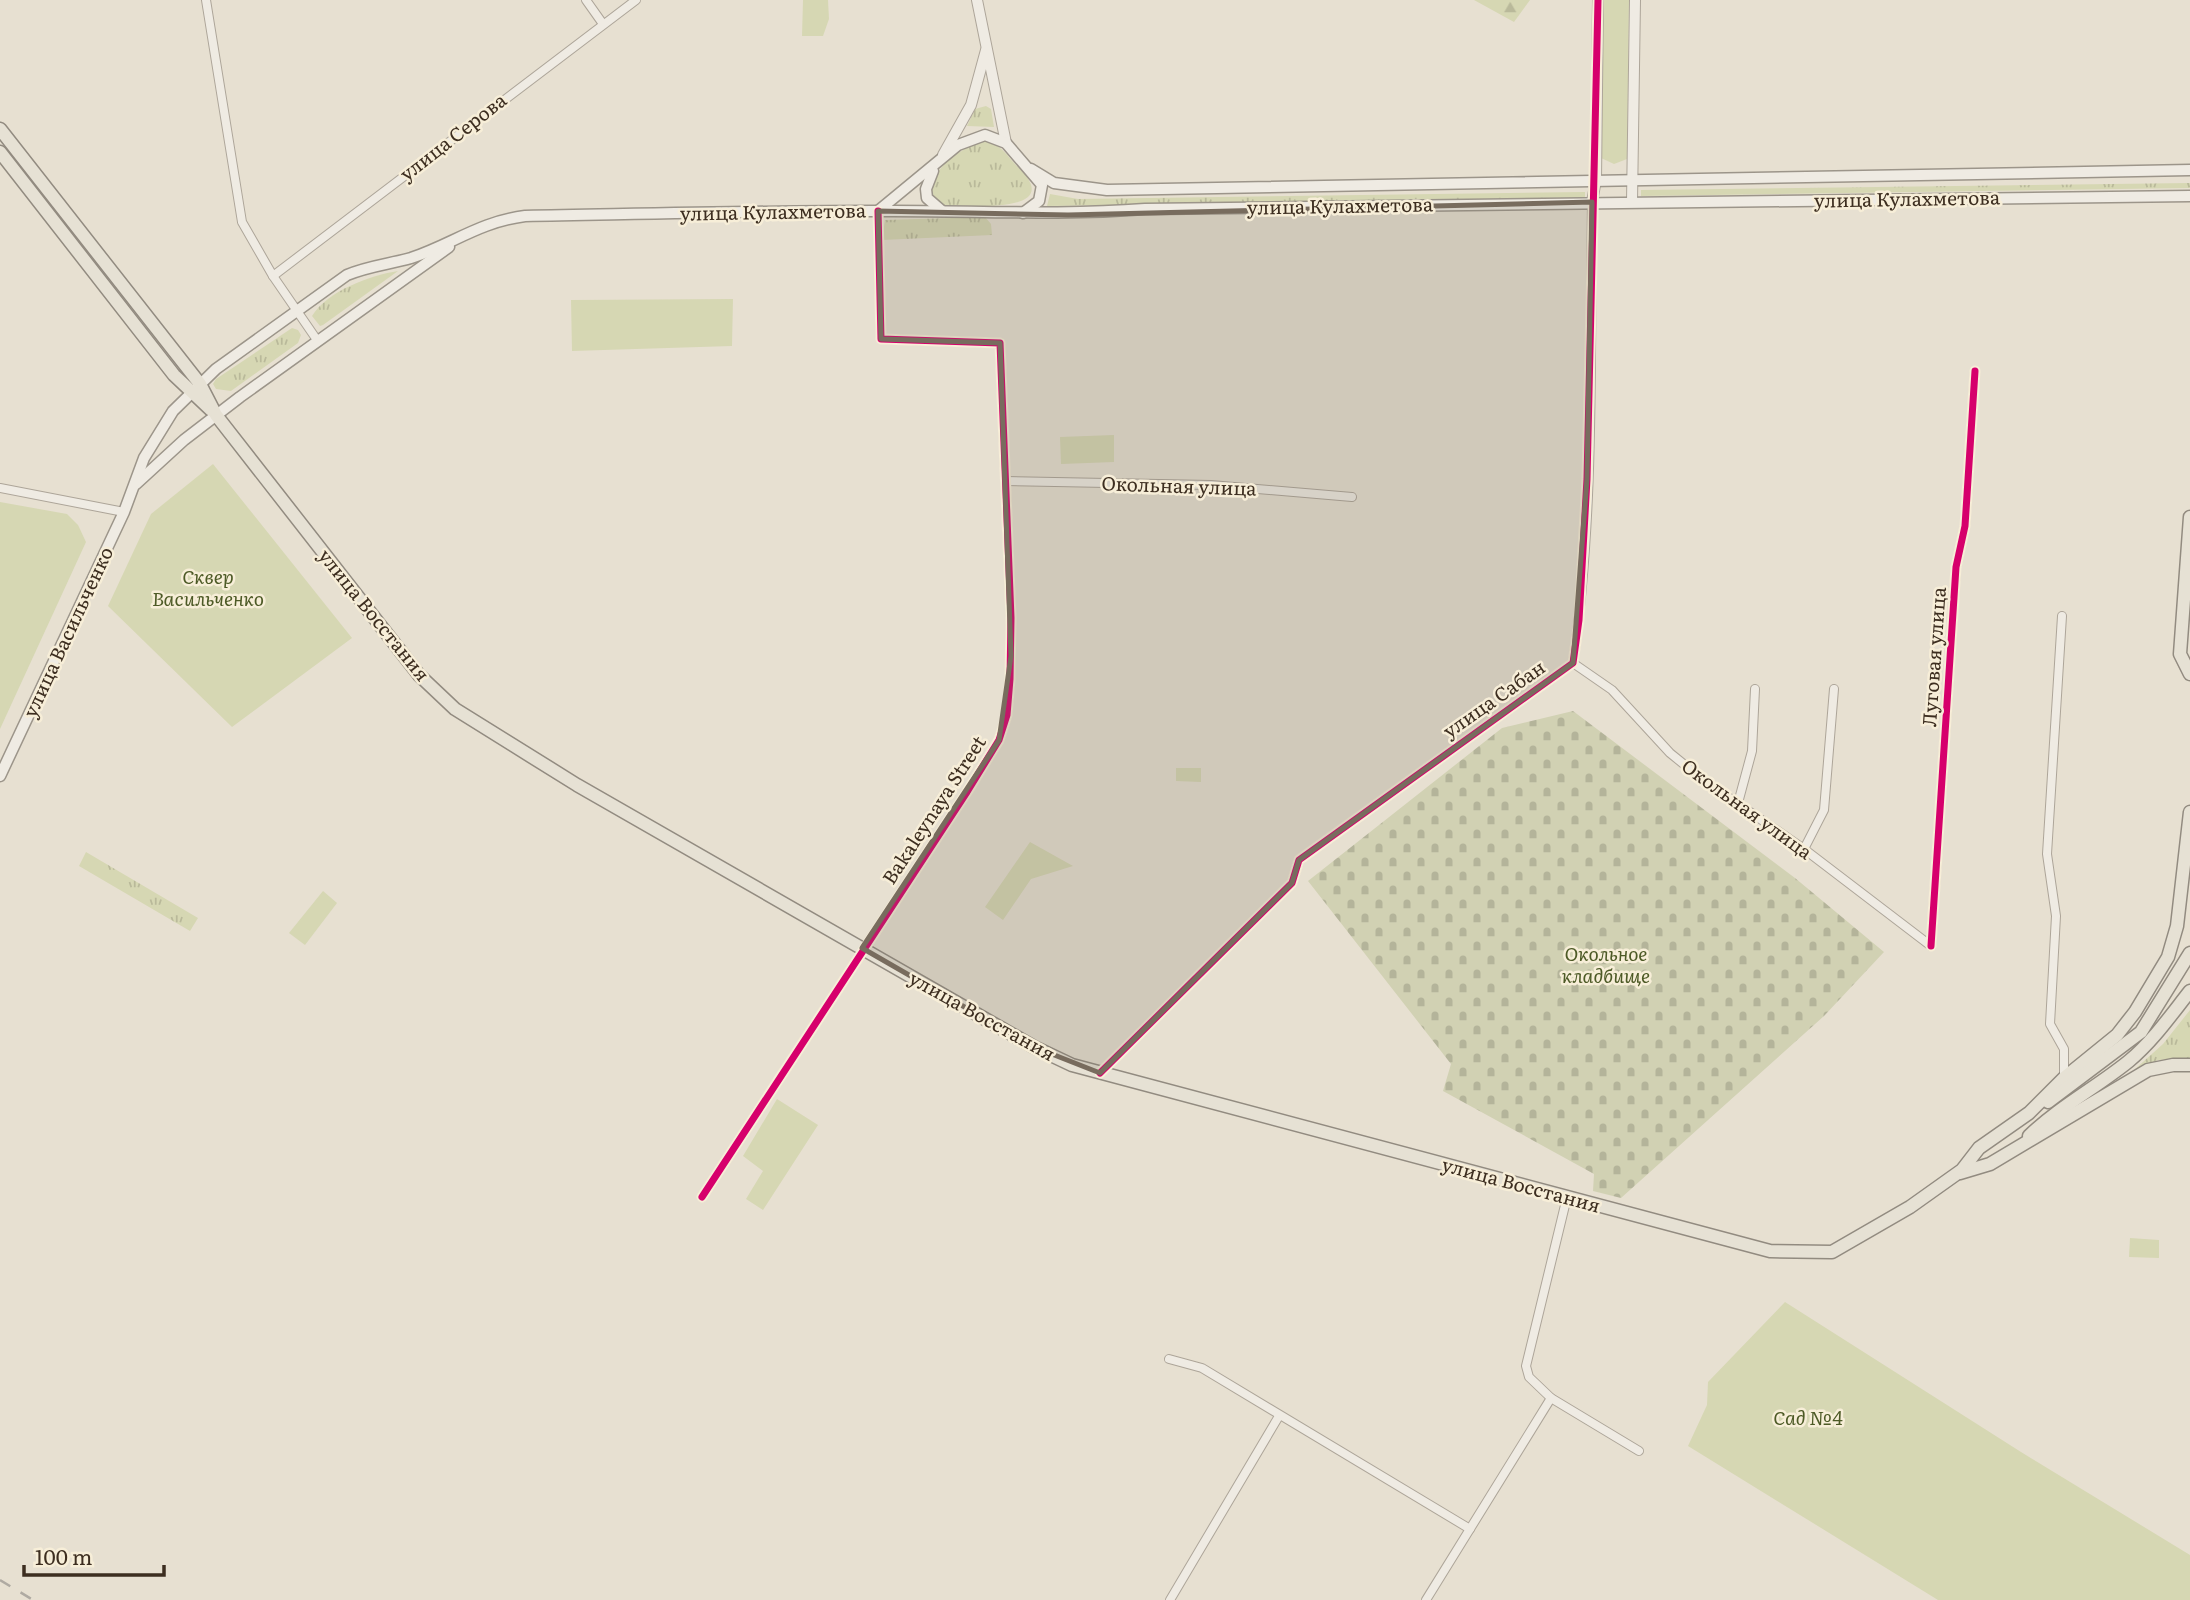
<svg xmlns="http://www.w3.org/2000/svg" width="2190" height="1600" font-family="Literata,serif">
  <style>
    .grass { fill: url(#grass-tufts) }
    .forest { fill: url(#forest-firs) }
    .cemetery { fill: url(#cemetery-stones) }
    .green { fill: #d6d7b3 }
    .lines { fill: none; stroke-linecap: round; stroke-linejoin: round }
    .minor-casing { stroke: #ada599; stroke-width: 10 }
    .tertiary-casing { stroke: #ada599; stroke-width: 12 }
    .secondary-casing { stroke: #9c958a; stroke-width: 13 }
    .primary-casing { stroke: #928b80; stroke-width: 15 }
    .minor { stroke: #efebe3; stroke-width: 8 }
    .tertiary { stroke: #efebe3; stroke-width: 10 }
    .secondary { stroke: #efebe3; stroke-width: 10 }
    .primary { stroke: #e6e1d4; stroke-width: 12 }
    .rail { stroke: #afaaa2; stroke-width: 2.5; stroke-dasharray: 12 12; stroke-linecap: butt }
    .cycleway-casing { stroke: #f7eed8; stroke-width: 11 }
    .cycleway { stroke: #d6006c; stroke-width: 7 }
    .marked { fill: #786c5e; fill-opacity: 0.2; stroke: #786c5e; stroke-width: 5; stroke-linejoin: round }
    .labels { text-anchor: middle; stroke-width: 5; stroke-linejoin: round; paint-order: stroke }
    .street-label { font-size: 19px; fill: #3d2e20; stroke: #f7eed8 }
    .park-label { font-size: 19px; font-style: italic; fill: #4d5a26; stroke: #f7eed8 }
  </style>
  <defs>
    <pattern id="grass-tufts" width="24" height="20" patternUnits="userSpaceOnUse" patternTransform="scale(1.75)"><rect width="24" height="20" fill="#d6d7b3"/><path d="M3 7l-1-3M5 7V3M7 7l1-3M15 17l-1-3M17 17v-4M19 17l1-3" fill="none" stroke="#b9b99a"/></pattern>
    <pattern id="forest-firs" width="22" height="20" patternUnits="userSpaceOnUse" patternTransform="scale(1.75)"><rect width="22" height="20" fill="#d6d7b3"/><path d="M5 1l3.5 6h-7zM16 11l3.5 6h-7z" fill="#b9b99a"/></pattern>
    <pattern id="cemetery-stones" width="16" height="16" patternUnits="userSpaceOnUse" patternTransform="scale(1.75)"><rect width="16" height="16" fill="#d1d1b3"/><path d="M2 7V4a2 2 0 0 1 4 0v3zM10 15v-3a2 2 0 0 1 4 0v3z" fill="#b4b49a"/></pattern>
  </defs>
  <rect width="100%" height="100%" fill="#e7e0d1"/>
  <g class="grass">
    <path d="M986,106l5,3 3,18 -27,-1 8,-17z"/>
    <path d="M985,140c19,6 22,17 36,30 44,46 -60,35 -80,35l-11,-10c2,-29 30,-46 55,-55z"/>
    <path d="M2190,183v5l-549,8v-6z"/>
    <path d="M1585,192v7l-538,7 3,-12 28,5z"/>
    <path d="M985,217l6,7 1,11 -110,5 3,-20z"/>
    <path d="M398,271l-75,54 -3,1 -8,-10c15,-25 59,-41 86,-45z"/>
    <path d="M292,328l6,2 3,5 -3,8 -67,48 -15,-2 -3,-5 3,-5z"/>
    <path d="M86,852l112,66 -8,13 -111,-65z"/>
    <path d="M2190,1010v48l-32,2 -24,10 29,-26z"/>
  </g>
  <path class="forest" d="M1474,0h56l-16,22z"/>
  <path class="cemetery" d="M1573,711l222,167 89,74 -60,64 -203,182 -28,-7 1,-17 -151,-83 8,-27 -143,-183 194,-153z"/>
  <g class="green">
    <path d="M803,0h25l1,19 -6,17h-21z"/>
    <path d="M1603,0h26l-2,159 -13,5 -13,-6z"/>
    <path d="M733,299l-1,47 -160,5 -1,-51z"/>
    <path d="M1114,435v27l-53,2 -1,-27z"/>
    <path d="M213,464l139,174 -120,89 -124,-121 43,-92z"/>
    <path d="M0,502l67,12 11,11 8,17 -86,187z"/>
    <path d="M1176,768h25v14l-25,-1z"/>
    <path d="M1030,842l43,24 -42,13 -28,41 -18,-13z"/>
    <path d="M323,891l14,12 -32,42 -16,-12z"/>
    <path d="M777,1099l41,26 -55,85 -17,-11 17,-28 -20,-15z"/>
    <path d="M2130,1238l29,2v18l-30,-1z"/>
    <path d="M1785,1302l236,150 169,103v45h-252l-250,-154 19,-41 1,-23z"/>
  </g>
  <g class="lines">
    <g class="minor-casing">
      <g id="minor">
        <path d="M206,0l36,222 31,54 44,64"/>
        <path d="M586,0l17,24"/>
        <path d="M273,276l363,-276"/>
        <path d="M1005,481l206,4 141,12"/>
        <path d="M0,488l124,24"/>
        <path d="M2062,616l-15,238 9,62 -6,108 14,25v29"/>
        <path d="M1573,663l39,27 58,63 32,26 102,70 127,97"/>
        <path d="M1738,803l14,-52 3,-62"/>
        <path d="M1804,849l20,-39 10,-121"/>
        <path d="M1931,946l25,-379 9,-41 10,-155"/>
        <path d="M1100,1073l192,-190 7,-23 274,-197c22,-149 17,-309 19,-461"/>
        <path d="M702,1197l265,-405 32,-52 8,-25 3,-36 1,-61 -11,-275 -119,-4 -3,-128"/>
        <path d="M1169,1359l33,9 268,161"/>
        <path d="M1551,1398l-22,-21 -3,-11 41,-169"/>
        <path d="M1170,1600l109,-184"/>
        <path d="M1426,1600l125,-202 88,53"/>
      </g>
    </g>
    <g class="tertiary-casing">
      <g id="tertiary">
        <path d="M977,0l29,143"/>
        <path d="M943,155l28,-50 15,-55"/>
        <path d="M1592,202l4,-22 2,-180"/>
        <path d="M1632,202l3,-202"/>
      </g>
    </g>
    <g class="secondary-casing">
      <g id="secondary">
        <path d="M1031,169l23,14 53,7 1083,-20"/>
        <path d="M933,171l-7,18 1,9 15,13"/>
        <path d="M878,211l80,-66 27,-10 21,8 36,42 -3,16 -16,12"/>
        <path d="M136,484l48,-44 56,-43 209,-150"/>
        <path d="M0,776l124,-264 20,-54 29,-47 43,-42 131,-94c21,-9 43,-11 64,-17 42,-14 68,-36 114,-42 117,-2 233,-5 350,-5 91,-1 179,5 270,-2l1045,-13"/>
      </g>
    </g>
    <g class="primary-casing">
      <g id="primary">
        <path d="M0,129l200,255 16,31 203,260 36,34 122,76 457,262 38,18 698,186 62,1 78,-45 52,-37 17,-22 50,-35 35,-35 53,-43 18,-23 33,-55 9,-31 13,-114"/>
        <path d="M0,152l174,223 37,35"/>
        <path d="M2190,517l-10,137 10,20"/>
        <path d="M2048,1102l93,-70 49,-79"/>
        <path d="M2029,1136c30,-29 68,-49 100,-75 24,-20 42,-46 61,-70"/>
        <path d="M1960,1173l30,-9 158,-94 25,-5h17"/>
      </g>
    </g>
    <use href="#minor" class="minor"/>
    <use href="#tertiary" class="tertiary"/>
    <use href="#secondary" class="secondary"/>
    <use href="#primary" class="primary"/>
    <path class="rail" d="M0,1580l33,20"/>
    <g class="cycleway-casing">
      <g id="cycleway">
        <path d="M1931,946l25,-379 9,-41 10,-155"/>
        <path d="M1100,1073l192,-190 7,-23 274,-197 6,-43 8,-141 11,-479"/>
        <path d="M702,1197l265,-405 32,-52 8,-25 3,-36 1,-61 -11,-275 -119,-4 -3,-128"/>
      </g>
    </g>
    <use href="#cycleway" class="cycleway"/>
  </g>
  <path class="marked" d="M1592,202l-5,277 -14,184 -274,197 -7,23 -192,190 -66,-26 -172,-99 137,-208 12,-84 -11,-313 -119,-4 -3,-128 190,4z"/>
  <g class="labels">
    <g class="street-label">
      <text transform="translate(453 137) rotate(-38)" y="7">улица Серова</text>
      <text transform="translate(1907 199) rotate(-1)" y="7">улица Кулахметова</text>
      <text transform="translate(1340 206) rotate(-1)" y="7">улица Кулахметова</text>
      <text transform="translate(773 212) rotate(-1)" y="7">улица Кулахметова</text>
      <text transform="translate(1179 486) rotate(2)" y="7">Окольная улица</text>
      <text transform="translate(374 615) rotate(51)" y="7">улица Восстания</text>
      <text transform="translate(68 632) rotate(-65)" y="7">улица Васильченко</text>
      <text transform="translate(1934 657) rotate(-86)" y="7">Луговая улица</text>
      <text transform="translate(1494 699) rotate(-35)" y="7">улица Сабан</text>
      <text transform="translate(1747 809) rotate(36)" y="7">Окольная улица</text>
      <text transform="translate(934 810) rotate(-57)" y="7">Bakaleynaya Street</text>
      <text transform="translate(982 1016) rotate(29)" y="7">улица Восстания</text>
      <text transform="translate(1521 1185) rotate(15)" y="7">улица Восстания</text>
    </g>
    <g class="park-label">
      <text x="208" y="584">Сквер<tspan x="208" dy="22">Васильченко</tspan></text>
      <text x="1606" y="961">Окольное<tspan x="1606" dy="22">кладбище</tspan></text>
      <text x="1808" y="1425">Сад №4</text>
    </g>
  </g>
  <path d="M24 1565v10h140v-10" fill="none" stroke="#3d2e20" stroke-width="3.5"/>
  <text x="35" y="1565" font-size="21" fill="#3d2e20" stroke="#f7eed8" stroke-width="5" paint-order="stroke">100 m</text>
</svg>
